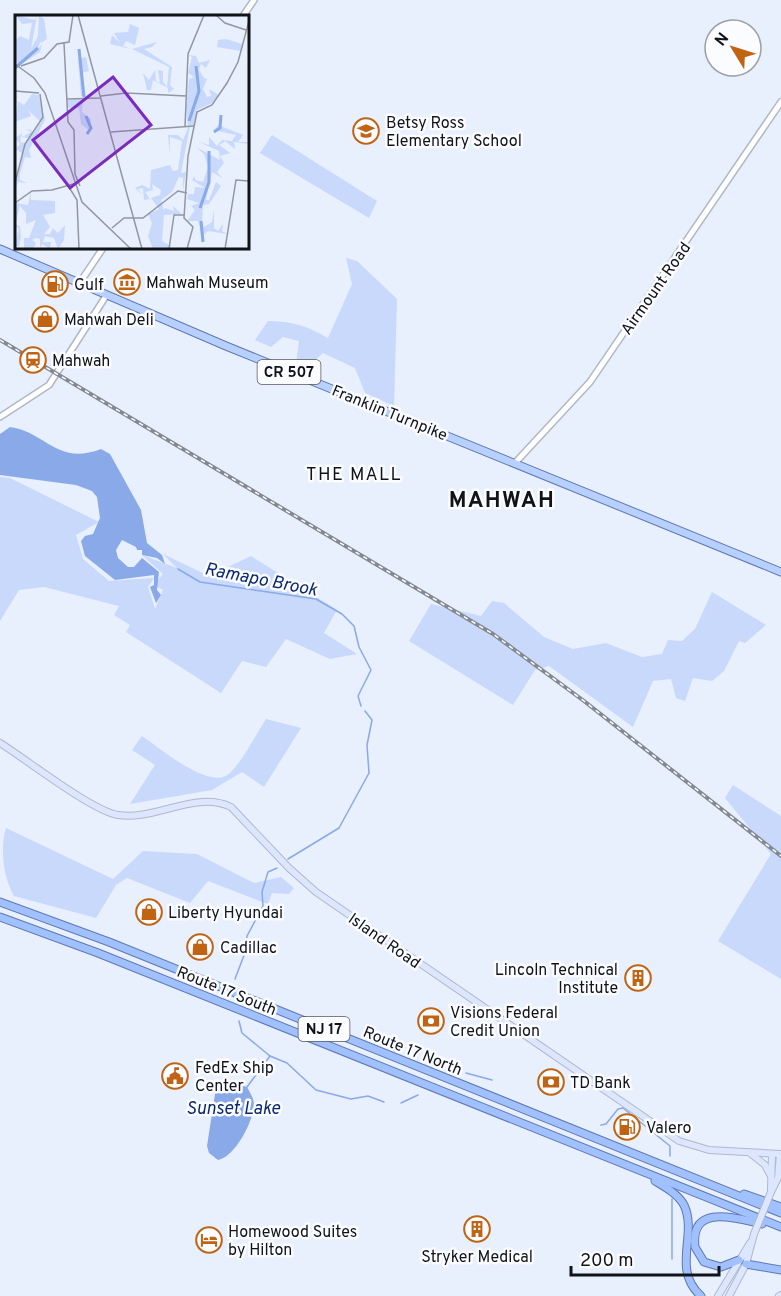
<svg xmlns="http://www.w3.org/2000/svg" width="781" height="1296" font-family="Overpass,sans-serif">
  <style>
    .green { fill: #c8d9fc }
    .water { fill: #89a9e8 }
    .lines { fill: none; stroke-linecap: round; stroke-linejoin: round }
    .stream { stroke: #89a9e8; stroke-width: 1.5 }
    .tertiary-casing { stroke: #b1b8c5; stroke-width: 8 }
    .secondary-casing { stroke: #b1b8c5; stroke-width: 8 }
    .primary-casing { stroke: #5f79ae; stroke-width: 9 }
    .trunk-casing { stroke: #5f79ae; stroke-width: 9 }
    .tertiary { stroke: #fff; stroke-width: 5 }
    .secondary { stroke: #dce7ff; stroke-width: 6 }
    .primary { stroke: #b8d0fe; stroke-width: 7 }
    .trunk { stroke: #a0c0fe; stroke-width: 7 }
    .rail-casing { stroke: #838891; stroke-width: 4 }
    .rail { stroke: #fbfcff; stroke-width: 1.5; stroke-dasharray: 4.5; stroke-linecap: butt }
    .secondary-bridge-casing { stroke: #b1b8c5; stroke-width: 8; stroke-linecap: butt }
    .secondary-bridge { stroke: #dce7ff; stroke-width: 6 }
    .labels { text-anchor: middle; stroke-width: 5; stroke-linejoin: round; paint-order: stroke }
    .shield { fill: #fbfcff; stroke: #57595d; stroke-width: 1.5 }
    .shield-label { font-size: 15px; font-weight: bold; fill: #111318 }
    .poi-label { font-size: 16px; fill: #111318; stroke: #fbfcff; text-anchor: start }
    .street-label { font-size: 16px; fill: #111318; stroke: #fbfcff }
    .neighbourhood-label { font-size: 18px; letter-spacing: 1.5px; fill: #111318; stroke: #fbfcff }
    .water-label { font-size: 18px; font-style: italic; fill: #0b2971; stroke: #fbfcff }
    .district-label { font-size: 22px; font-weight: bold; letter-spacing: 1.5px; fill: #111318; stroke: #fbfcff }
    .inset-river { fill: none; stroke: #89a9e8; stroke-width: 3 }
    .inset-road { fill: none; stroke: #9297a1; stroke-width: 1.5 }
    .view { fill: #7b2cbf; fill-opacity: 0.15; stroke: #7b2cbf; stroke-width: 3 }
    .inset-edge { fill: none; stroke: #111318; stroke-width: 3 }
  </style>
  <rect width="100%" height="100%" fill="#e8effd"/>
  <g class="green">
    <path d="M272,135l105,66 -8,17 -109,-65z"/>
    <path d="M346,258l11,3 40,38 -3,107 -29,-13 -10,-25 -32,-15 -17,15 -10,-5 3,-22 -16,-4 -12,10 -16,-7 13,-19c27,1 37,4 60,17l24,-54z"/>
    <path d="M0,477l10,1 89,44 -23,13 7,24 26,22 45,-3 -6,9 7,22 8,-19 -9,-5 9,-11 -21,-19 35,13 -14,-14 46,22 42,-20 86,54 -13,23 33,21 -27,5 -44,-20 -20,28 -24,-6 -21,32 -95,-61 4,-7 -16,-10 5,-9 -75,-19 -25,3 -19,31z"/>
    <path d="M712,592l54,33 -21,18 -6,-2 -15,30 -12,10 -19,-3 -8,23 -9,-3 -5,-19 -18,2 -20,46 -84,-61 -14,4 -22,35 -104,-64 22,-37 50,12 11,-15 12,2 40,34 29,12 33,-6 36,14 20,-3 6,-14 14,1 13,-12z"/>
    <path d="M266,719l35,9 -37,59 -22,-15 -30,18 -82,14 25,-39 -23,-15 10,-14c18,12 69,56 88,37 14,-14 25,-37 36,-54z"/>
    <path d="M733,785l48,31v163l-63,-38 53,-87 -46,-56z"/>
    <path d="M6,828l107,51 30,-28 54,3 57,29 27,-6 13,11 -5,6 -17,-1 -4,11 -60,-23 -18,22 -63,-25 -11,7 -20,33 -82,-22c-11,-19 -14,-48 -8,-68z"/>
  </g>
  <g class="water">
    <path d="M10,427c36,5 47,39 91,22l9,5 31,56 6,33 15,12 3,9 -8,-6 -15,-3v-5h-5l-1,-3 -14,-7 -6,10 2,8 10,9h6l8,-9 17,14 -2,18 4,5 -5,8 -6,-16 4,-2v-10l-39,5 -30,-24 -4,-15 4,-5 8,-2 7,-16 -3,-21 -5,-6 -16,-6 -76,-10v-41z"/>
    <path d="M228,1081l19,6c3,6 7,11 7,18 -1,17 -19,52 -36,55l-9,-7 -2,-7 9,-58z"/>
  </g>
  <g class="lines">
    <g class="stream">
      <path d="M178,569l22,13 116,17 26,15 12,12 5,21 12,23 -13,26 3,10"/>
      <path d="M288,859l51,-31 30,-55 -2,-28 5,-25 -7,-9"/>
      <path d="M235,979l11,-29 1,-14 16,-30 -1,-14 6,-20 9,-4"/>
      <path d="M239,1021l3,12 28,23 -23,31"/>
      <path d="M270,1056l17,7 29,27 35,9 17,-3 16,6"/>
      <path d="M466,1073l26,7"/>
      <path d="M401,1103l17,-8"/>
      <path d="M601,1125l5,-1 12,-15 5,-1 47,38v10"/>
      <path d="M672,1259v-60"/>
    </g>
    <g class="tertiary-casing">
      <g id="tertiary">
        <path d="M243,16l11,-16"/>
        <path d="M79,284l24,-36"/>
        <path d="M0,417l49,-32 57,-89"/>
        <path d="M515,463l75,-81 191,-280"/>
      </g>
    </g>
    <g class="secondary-casing">
      <g id="secondary">
        <path d="M0,743c26,16 92,68 118,72 37,6 77,-25 113,-8l58,61 27,24 363,249 30,9 72,4"/>
        <path d="M750,1153l15,12 6,11"/>
        <path d="M771,1189l1,-35"/>
        <path d="M771,1192l7,-14 2,-24"/>
        <path d="M718,1296l32,-53"/>
        <path d="M729,1296l17,-32 8,-30"/>
        <path d="M779,1296l2,-1"/>
      </g>
    </g>
    <g class="primary-casing">
      <path id="primary" d="M0,249l226,97 555,226"/>
    </g>
    <g class="trunk-casing">
      <g id="trunk">
        <path d="M0,902l109,40 672,271"/>
        <path d="M0,917l98,36 683,274"/>
        <path d="M655,1181c10,6 23,13 29,24 14,30 -13,64 17,91"/>
        <path d="M744,1194l37,13"/>
        <path d="M739,1260l-18,7 -17,-5 -9,-15c-5,-45 43,-28 67,-23"/>
        <path d="M746,1264l35,6"/>
      </g>
    </g>
    <use href="#tertiary" class="tertiary"/>
    <use href="#secondary" class="secondary"/>
    <use href="#primary" class="primary"/>
    <use href="#trunk" class="trunk"/>
    <g class="rail-casing">
      <path id="rail" d="M0,340l493,294 91,67 197,155"/>
    </g>
    <use href="#rail" class="rail"/>
    <g class="secondary-bridge-casing">
      <path id="secondary-bridge" d="M754,1234l17,-42"/>
    </g>
    <use href="#secondary-bridge" class="secondary-bridge"/>
  </g>
  <defs>
    <g id="school-ring" transform="scale(1.35)"><circle r="9.5" fill="#fbfcff" stroke="#c06414" stroke-width="1.5"/><path d="M0-5L7-2L0 1L-7-2ZM-4 1L0 2.5L4 1V4Q0 6-4 4Z" fill="#c06414"/></g>
    <g id="museum-ring" transform="scale(1.35)"><circle r="9.5" fill="#fbfcff" stroke="#c06414" stroke-width="1.5"/><path d="M0-6L6-3V-2H-6V-3ZM-5-1h2V3h-2ZM-1-1h2V3h-2ZM3-1h2V3H3ZM-6 4H6V6H-6Z" fill="#c06414"/></g>
    <g id="fuel-ring" transform="scale(1.35)"><circle r="9.5" fill="#fbfcff" stroke="#c06414" stroke-width="1.5"/><path d="M-5.5-6h7V0h2V4h1.3V-2.5L3-4.5l.8-.8L6-3V5H2.5V1h-1V6h-7ZM-4.2-4.7v3.2H.2V-4.7Z" fill="#c06414"/></g>
    <g id="shop-ring" transform="scale(1.35)"><circle r="9.5" fill="#fbfcff" stroke="#c06414" stroke-width="1.5"/><path d="M-5-2.5h2.3a2.7 3.5 0 0 1 5.4 0H5L5.5 6h-11ZM-1.5-2.5h3a1.5 2.3 0 0 0-3 0Z" fill="#c06414"/></g>
    <g id="station-ring" transform="scale(1.35)"><circle r="9.5" fill="#fbfcff" stroke="#c06414" stroke-width="1.5"/><path d="M-3-6H3Q5-6 5-4V2Q5 4 3 4L4.5 6H3L1.5 4h-3L-3 6H-4.5L-3 4Q-5 4-5 2V-4Q-5-6-3-6ZM-3.5-4v3h7v-3ZM-3.5 1v1.5H-2V1ZM2 1v1.5H3.5V1Z" fill="#c06414"/></g>
    <g id="building-ring" transform="scale(1.35)"><circle r="9.5" fill="#fbfcff" stroke="#c06414" stroke-width="1.5"/><path d="M-4-6H4V6H1V3H-1V6H-4ZM-2.5-4.3h1.7v1.8h-1.7ZM.8-4.3h1.7v1.8H.8ZM-2.5-1h1.7V.8h-1.7ZM.8-1h1.7V.8H.8Z" fill="#c06414"/></g>
    <g id="bank-ring" transform="scale(1.35)"><circle r="9.5" fill="#fbfcff" stroke="#c06414" stroke-width="1.5"/><path d="M-6-4H6V4H-6ZM0-2.3a2.3 2.3 0 1 0 0 4.6a2.3 2.3 0 1 0 0-4.6Z" fill="#c06414"/></g>
    <g id="civic-ring" transform="scale(1.35)"><circle r="9.5" fill="#fbfcff" stroke="#c06414" stroke-width="1.5"/><path d="M-.6-6.5H3V-4.5H.6V-3L4-1V1h2V6H-6V1h2V-1L-.6-3ZM-1.2 2.5V6h2.4V2.5Z" fill="#c06414"/></g>
    <g id="hotel-ring" transform="scale(1.35)"><circle r="9.5" fill="#fbfcff" stroke="#c06414" stroke-width="1.5"/><path d="M-6-4.5h1.5V1H6V5H4.5V3h-9V5H-6ZM-4 0a1.8 1.8 0 1 1 3.6 0ZM.5 0V-2.5h3Q6-2.5 6 0Z" fill="#c06414"/></g>
  </defs>
  <g fill-rule="evenodd">
    <use href="#school-ring" x="366" y="131"/>
    <use href="#museum-ring" x="127" y="282"/>
    <use href="#fuel-ring" x="55" y="284"/>
    <use href="#shop-ring" x="45" y="319"/>
    <use href="#station-ring" x="33" y="360"/>
    <use href="#shop-ring" x="149" y="912"/>
    <use href="#shop-ring" x="200" y="947"/>
    <use href="#building-ring" x="638" y="978"/>
    <use href="#bank-ring" x="431" y="1021"/>
    <use href="#civic-ring" x="175" y="1076"/>
    <use href="#bank-ring" x="551" y="1082"/>
    <use href="#fuel-ring" x="627" y="1127"/>
    <use href="#building-ring" x="477" y="1229"/>
    <use href="#hotel-ring" x="209" y="1240"/>
  </g>
  <g class="labels">
    <g class="shield">
      <rect x="257.5" y="360" width="63" height="24" rx="4.5"/>
      <rect x="298.5" y="1017" width="51" height="24" rx="4.5"/>
    </g>
    <g class="shield-label">
      <text x="289" y="377">CR 507</text>
      <text x="324" y="1034">NJ 17</text>
    </g>
    <g class="poi-label">
      <text x="386" y="128">Betsy Ross<tspan x="386" dy="18">Elementary School</tspan></text>
      <text x="146" y="288">Mahwah Museum</text>
      <text x="74" y="290">Gulf</text>
      <text x="64" y="325">Mahwah Deli</text>
      <text x="52" y="366">Mahwah</text>
      <text x="168" y="918">Liberty Hyundai</text>
      <text x="220" y="953">Cadillac</text>
      <text x="618" y="975" text-anchor="end">Lincoln Technical<tspan x="618" dy="18">Institute</tspan></text>
      <text x="450" y="1018">Visions Federal<tspan x="450" dy="18">Credit Union</tspan></text>
      <text x="195" y="1073">FedEx Ship<tspan x="195" dy="18">Center</tspan></text>
      <text x="570" y="1088">TD Bank</text>
      <text x="646" y="1133">Valero</text>
      <text x="228" y="1237">Homewood Suites<tspan x="228" dy="18">by Hilton</tspan></text>
      <text x="477" y="1262" text-anchor="middle">Stryker Medical</text>
    </g>
    <g class="street-label">
      <text transform="translate(655 288) rotate(-55)" y="6">Airmount Road</text>
      <text transform="translate(390 412) rotate(22)" y="6">Franklin Turnpike</text>
      <text transform="translate(385 940) rotate(35)" y="6">Island Road</text>
      <text transform="translate(227 990) rotate(22)" y="6">Route 17 South</text>
      <text transform="translate(413 1050) rotate(22)" y="6">Route 17 North</text>
    </g>
    <g class="neighbourhood-label">
      <text x="354" y="480">THE MALL</text>
    </g>
    <g class="water-label">
      <text transform="translate(261 579) rotate(11)" y="6">Ramapo Brook</text>
      <text x="233" y="1114">Sunset Lake</text>
    </g>
    <g class="district-label">
      <text x="502" y="507">MAHWAH</text>
    </g>
  </g>
  <g transform="translate(15 15)">
    <rect width="234" height="234" fill="#e8effd"/>
    <path d="M0,0l20,5 2,-5 -6,34 7,-13 1,-21 5,4 3,20 -6,4 1,-4 -6,12 6,-7 -2,8 -20,13 -5,-3v-21l5,-5 9,4 3,-17 -10,1zM115,9l9,4 -4,17 -9,-4 -3,5 8,3 -21,-5 2,-9 8,8 -6,-10 14,-1zM211,24l16,5 -1,7 -24,-4 1,-7zM142,27l-5,5 -8,2 28,18 -2,18 4,4 -6,4v-5l-15,-8 -2,10h-4l-4,-17 6,7 6,-10 1,11 4,2 -2,-13 5,1v11l4,5 2,-20 -37,-18zM173,40l8,1 3,7 11,-3 -4,8 -5,-4 -2,6 5,8 13,4 -10,-3 -4,10 4,8 4,-1 -2,-7 10,6 -7,8 -15,7 -2,16h-5l-9,47 5,-1 -3,19v-13l-4,-1 -7,15 -11,8 3,11 1,-3 9,3 -1,-5 9,8 -18,1 -2,26 9,5 -2,3h-16l-5,-13 4,-13 -4,-9 11,-5 -8,-11 9,-3 1,-5 -9,-6 1,6 -8,2 5,7 -6,1 -1,-12 -5,1 4,5 -7,-6 7,-3 8,4 1,-19 19,-5 3,6 5,-1 4,-29 -12,-4v17l-2,-19h10l5,5 5,-12 -2,-21 3,-28 5,-2 -6,-4 4,-16zM71,42l3,14 -8,2 4,23h-4l-3,-37zM17,79l7,1 6,25 -16,30 2,8 -6,-1 -5,17v6l7,3 -9,-1 -3,8 7,-37 -7,-4 5,-5 -5,-6 7,-5 -2,9 5,1 3,-5 -6,-1 9,-5 -5,-3 5,1 2,4 8,-12 -13,-12 3,6 -16,6 3,-19 -3,-3 9,5zM68,83l-1,14 9,7 -1,12 -9,-7 -2,-16h-12l-1,-8zM203,110l25,10 -5,7h11v2l-15,-2 1,7 -10,-8 -6,4 11,8 -10,3 4,7 -7,9 5,6 -10,-6 -6,28h3l7,-18 5,4 -12,18 -6,1 -1,17 2,5 8,-5 2,-12v18l4,3 5,-7 -1,7 5,3 -19,-3 -6,5 -4,-15h-11l8,-11 -4,-4 8,-3 -12,-4 1,-5h6l1,-7 10,1 -13,-8 3,-4v4l8,2 5,-15 -4,-13 -8,-7 24,13 -1,-9 -20,-9 10,3v-8l8,9 5,-6 10,1 4,-6 -22,-5zM16,176v9l24,1v12l-12,2 7,12 -6,7h6l3,-6 5,5 7,-8 -1,15 -6,9 -4,-11 -9,-2 -2,6h8l-1,7 -8,-5 -2,4v-9l-4,-1 -4,2 4,3 -3,6h-9v-11h5l7,-18 -10,4v-11l-6,-7 -5,19 5,1 1,11 -2,10 -4,-2 4,-17 -4,-1 1,-24 12,2z" fill="#c8d9fc"/>
    <path class="inset-river" d="M64,34l5,48M0,53l23,-20M71,101l5,12 -4,6M174,106l10,-30 -3,-25M199,117l6,-4 1,-13M185,193l9,-26v-31M186,206l2,21"/>
    <path class="inset-road" d="M63,0l64,234M201,0l9,8 21,7M49,28l4,79 6,8 1,44 5,12M0,49l19,14 11,15 37,109 49,47M6,51l23,-8 13,-14 12,-2 4,-27M0,76l24,2M86,81l25,-3 60,3M52,84l33,-1M170,112l3,-73 16,-39M96,117l83,-6M0,168l10,-39 18,-27 -3,-23M52,169l10,16 2,49M0,188l17,-12 20,-1 25,-7M97,213l12,-10h19l35,-27 9,2M154,234l5,-34h10M172,234l6,-22 -9,-9 4,-62 9,-44 15,-7 15,-22 11,-21 11,-41M210,234l11,-69 13,1"/>
    <path class="view" d="M98,62l38,48 -81,63 -37,-48z"/>
    <rect width="234" height="234" class="inset-edge"/>
  </g>
  <g transform="translate(733 48) rotate(308)"><circle r="28" fill="#fbfcff" stroke="#9d9fa3" stroke-width="1.5"/>
  <path d="M0-4.5L10 22L0 15L-10 22Z" fill="#c06414"/>
  <text y="-9" font-size="16" font-weight="bold" text-anchor="middle" fill="#111318">N</text>
  </g>
  <path d="M571 1266v9h148v-9" fill="none" stroke="#111318" stroke-width="3"/>
  <text x="580" y="1266" font-size="18" fill="#111318" stroke="#fbfcff" stroke-width="4.5" paint-order="stroke">200 m</text>
</svg>
